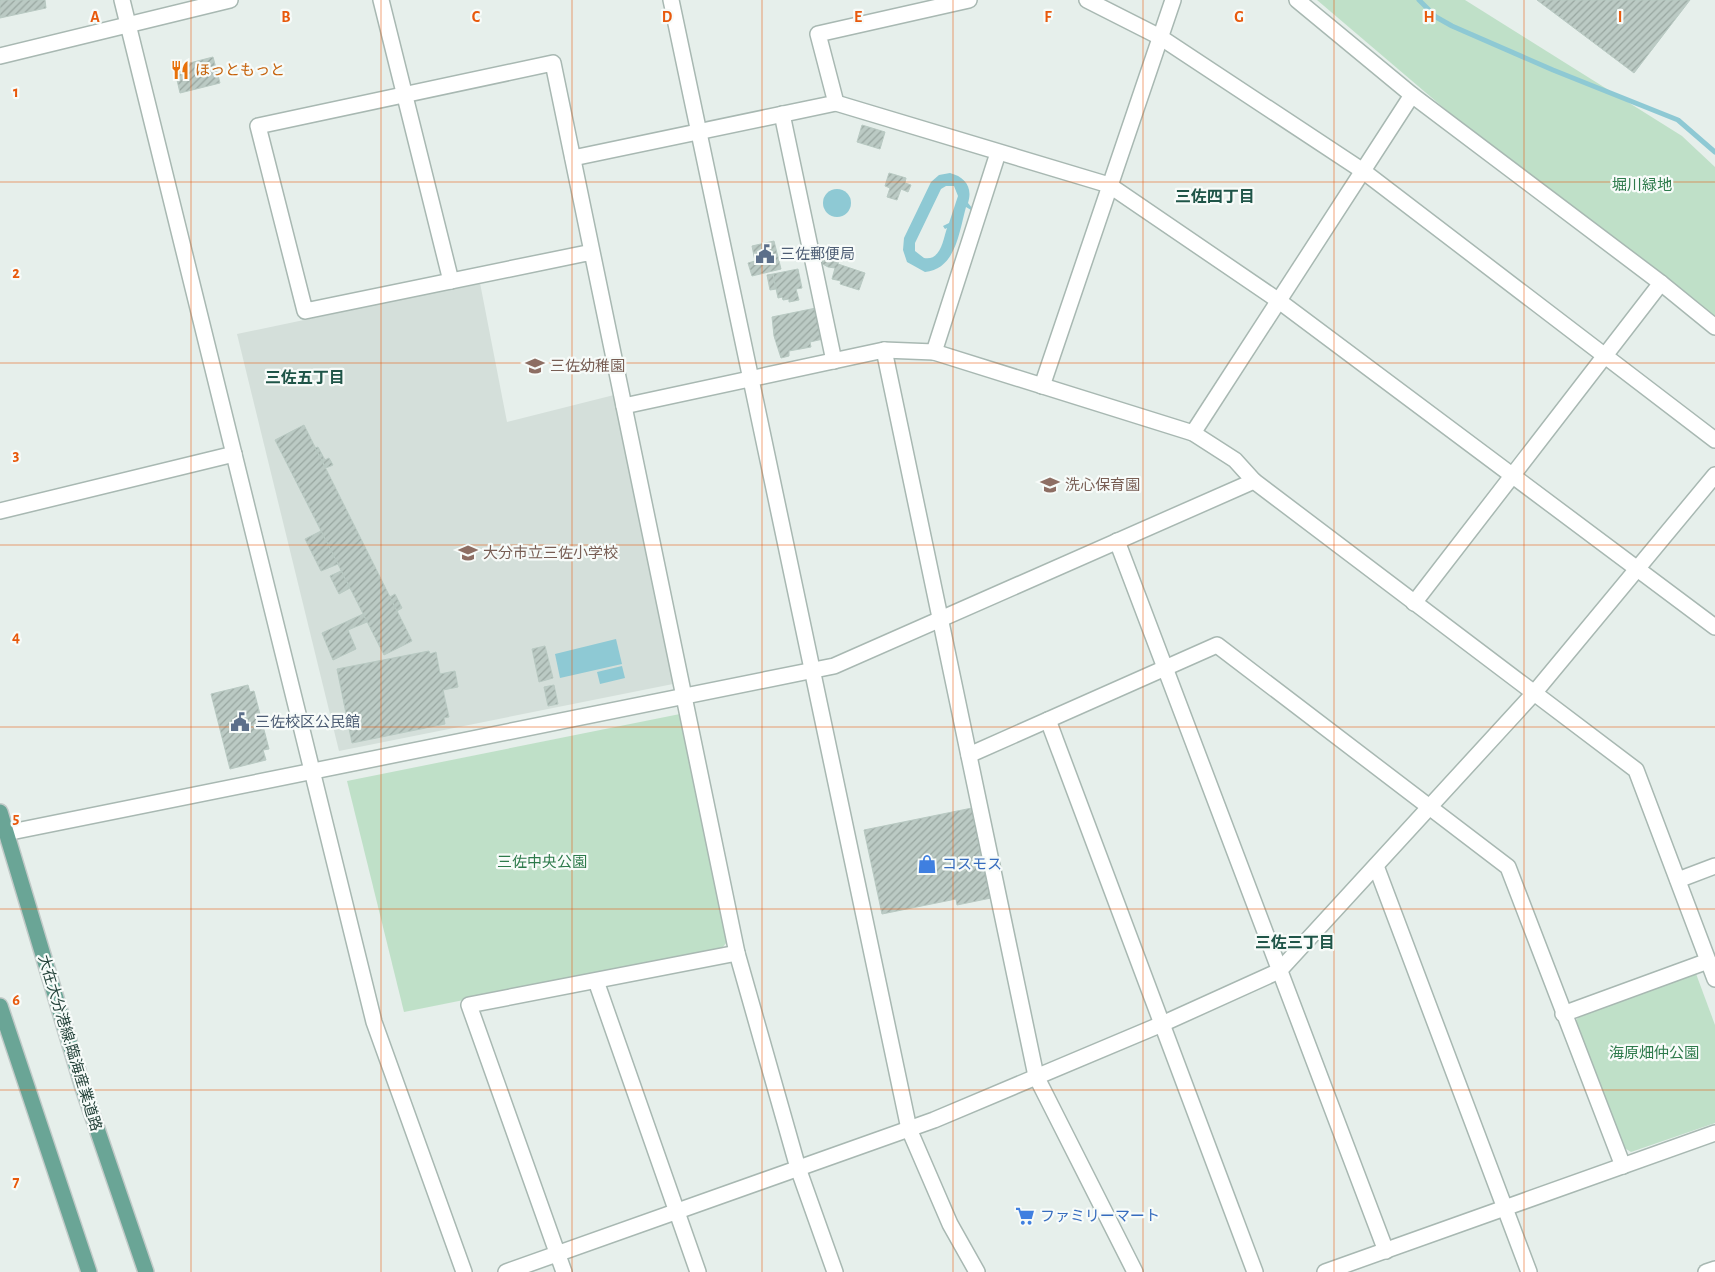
<svg xmlns="http://www.w3.org/2000/svg" width="1715" height="1272" font-family="'Alegreya Sans','Noto Sans JP',sans-serif">
  <style>
    .built { fill: #d4dfda }
    .green { fill: #bfe0c8 }
    .water { fill: #8ec9d4; fill-rule: evenodd }
    .lines { fill: none; stroke-linecap: round; stroke-linejoin: round }
    .stream { stroke: #8ec9d4; stroke-width: 5 }
    .building { fill: url(#building-hatch); stroke: #b8c9c2 }
    .minor-casing { stroke: #a8b8b2; stroke-width: 18 }
    .tertiary-casing { stroke: #a8b8b2; stroke-width: 18 }
    .primary-casing { stroke: #c2cac8; stroke-width: 18 }
    .minor { stroke: #fff; stroke-width: 15 }
    .tertiary { stroke: #fff; stroke-width: 15 }
    .primary { stroke: #6aa596; stroke-width: 15 }
    .grid { fill: none; stroke: #e8590c; stroke-width: 1; stroke-opacity: 0.55 }
    .labels { text-anchor: middle; stroke-width: 4.5; stroke-linejoin: round; paint-order: stroke }
    .food-label { font-size: 15px; fill: #c56008; stroke: #f7fbf9; text-anchor: start }
    .park-label { font-size: 15px; fill: #2d7a4b; stroke: #f7fbf9 }
    .service-label { font-size: 15px; fill: #4e5e75; stroke: #f7fbf9; text-anchor: start }
    .education-label { font-size: 15px; fill: #785e54; stroke: #f7fbf9; text-anchor: start }
    .shop-label { font-size: 15px; fill: #366cbe; stroke: #f7fbf9; text-anchor: start }
    .street-label { font-size: 15px; fill: #24423a; stroke: #f7fbf9 }
    .neighbourhood-label { font-size: 16px; font-weight: bold; fill: #1f5548; stroke: #f7fbf9 }
    .grid-label { font-size: 16px; text-anchor: middle; font-weight: bold; fill: #e8590c; stroke: #f7fbf9; stroke-width: 4.5; stroke-linejoin: round; paint-order: stroke }
  </style>
  <defs>
    <pattern id="building-hatch" width="6" height="6" patternUnits="userSpaceOnUse" patternTransform="scale(1.25)"><rect width="6" height="6" fill="#bbcac4"/><path d="M-1 1l2-2M0 6l6-6M5 7l2-2" fill="none" stroke="#98a6a0"/></pattern>
  </defs>
  <rect width="100%" height="100%" fill="#e6efeb"/>
  <path class="built" d="M480,283l27,139 107,-27 59,289 -334,67 -102,-417z"/>
  <g class="green">
    <path d="M1317,0h148l217,136 33,31v150l-243,-185z"/>
    <path d="M680,714l47,228 -5,6 -318,64 -57,-231z"/>
    <path d="M1695,971l20,54v98l-84,29 -8,-5 -48,-125 4,-6z"/>
  </g>
  <g class="water">
    <path d="M950,173c15,4 23,14 18,30l4,5 -1,2 -5,-3c-7,25 -10,62 -41,65l-18,-10 -4,-12 1,-12 27,-56 8,-7zM946,186h8l4,10 -9,27 -6,3 2,3 2,-1c-4,12 -6,33 -23,30l-9,-7v-8l26,-54z"/>
    <circle cx="837" cy="203" r="14"/>
    <path d="M616,639l6,25 -62,14 -5,-24z"/>
    <path d="M622,666l3,12 -25,6 -3,-12z"/>
  </g>
  <g class="lines">
    <path class="stream" d="M1419,0l17,17 16,9 101,44 125,50 37,32"/>
  </g>
  <g class="building">
    <path d="M0,0h45l1,8 -46,10z"/>
    <path d="M1537,0h153l-56,73z"/>
    <path d="M213,57l7,26 -40,10 -6,-26z"/>
    <path d="M862,125l23,7 -5,17 -23,-7z"/>
    <path d="M889,173l17,5 -1,5 6,2 -3,7 -7,-3 -4,11 -10,-3 3,-9 -5,-2z"/>
    <path d="M774,241l7,28 -29,7 -4,-13 7,-2 -3,-15z"/>
    <path d="M825,253l15,5 -2,6 27,9 -6,17 -19,-6 1,-3 -9,-2 3,-11 -7,-1 -7,-4z"/>
    <path d="M798,269l4,19 -6,1 3,11 -10,2v-3l-6,1 -1,-3 -4,1 -5,-24z"/>
    <path d="M773,274l3,15 -6,1 -3,-15z"/>
    <path d="M816,308l7,31 -13,3 1,5 -22,4v5l-8,2 -7,-22 -2,-19z"/>
    <path d="M304,425l108,216 -28,14 -109,-215z"/>
    <path d="M318,447l7,13 4,-2 4,7 -7,3 -11,-20z"/>
    <path d="M321,531l17,33 -17,7 -16,-32z"/>
    <path d="M341,571l9,17 -11,6 -9,-18z"/>
    <path d="M395,594l7,14 -5,3 -7,-14z"/>
    <path d="M363,614l4,8 -19,8 8,19 -23,11 -11,-27z"/>
    <path d="M545,646l8,32 -14,4 -7,-33z"/>
    <path d="M429,651l1,3 6,-2 4,22 15,-3 3,16 -15,3 6,27 -5,1 1,6 -93,19 -15,-74z"/>
    <path d="M248,685l2,7 4,-1 15,58 -6,1 3,10 -36,9 -19,-75z"/>
    <path d="M554,685l4,19 -10,2 -4,-19z"/>
    <path d="M972,808l19,90 -34,7 -1,-6 -74,15 -18,-84z"/>
  </g>
  <g class="lines">
    <g class="minor-casing">
      <g id="minor">
        <path d="M381,0l70,281"/>
        <path d="M1087,0l73,37 203,134 352,269"/>
        <path d="M1297,0l115,95 249,188 54,44"/>
        <path d="M836,103l273,82 170,116 436,326"/>
        <path d="M782,114l52,247"/>
        <path d="M573,158l263,-55 -18,-69 151,-34"/>
        <path d="M592,252l-287,59 -47,-185 295,-63 184,890 61,215 37,104"/>
        <path d="M884,350l152,726 99,196"/>
        <path d="M934,352l64,-199"/>
        <path d="M1042,386l131,-386"/>
        <path d="M624,406l260,-56 50,2 259,81 42,27 19,21"/>
        <path d="M1193,433l219,-338"/>
        <path d="M0,511l234,-57"/>
        <path d="M1117,541l269,710"/>
        <path d="M1414,603l247,-320"/>
        <path d="M1048,720l207,552"/>
        <path d="M969,755l248,-110 291,222 115,299"/>
        <path d="M1376,866l153,406"/>
        <path d="M1678,880l37,-14"/>
        <path d="M596,981l102,291"/>
        <path d="M1563,1014l145,-53"/>
        <path d="M506,1272l428,-152 228,-96 117,-53 256,-279"/>
        <path d="M564,1272l-95,-267 268,-52"/>
        <path d="M1325,1272l390,-139"/>
      </g>
    </g>
    <g class="tertiary-casing">
      <g id="tertiary">
        <path d="M122,0l252,1022 90,250"/>
        <path d="M671,0l238,1129 41,95 27,48"/>
        <path d="M0,56l230,-56"/>
        <path d="M1535,692l180,-217"/>
        <path d="M6,833l828,-167 420,-185 382,289 79,209"/>
        <path d="M1706,1272l9,-3"/>
      </g>
    </g>
    <g class="primary-casing">
      <g id="primary">
        <path d="M0,812l83,276 63,184"/>
        <path d="M0,1006l89,266"/>
      </g>
    </g>
    <use href="#minor" class="minor"/>
    <use href="#tertiary" class="tertiary"/>
    <use href="#primary" class="primary"/>
  </g>
  <path class="grid" d="M191,0v1272M381,0v1272M572,0v1272M762,0v1272M953,0v1272M1143,0v1272M1334,0v1272M1524,0v1272M0,182h1715M0,363h1715M0,545h1715M0,727h1715M0,909h1715M0,1090h1715"/>
  <defs>
    <g id="restaurant-bare" transform="scale(1.5)"><path d="M-5-6h1v4h1v-4h1v4h1v-4h1v5L-1.5 .5V6h-2V.5L-5-1ZM5-6V6H3V1.5H1.5Q1.5-4 5-6Z" fill="#e8710a" stroke="#f7fbf9" stroke-width="2.5" paint-order="stroke"/></g>
    <g id="civic-bare" transform="scale(1.5)"><path d="M-.6-6.5H3V-4.5H.6V-3L4-1V1h2V6H-6V1h2V-1L-.6-3ZM-1.2 2.5V6h2.4V2.5Z" fill="#5c6f8a" stroke="#f7fbf9" stroke-width="2.5" paint-order="stroke"/></g>
    <g id="school-bare" transform="scale(1.5)"><path d="M0-5L7-2L0 1L-7-2ZM-4 1L0 2.5L4 1V4Q0 6-4 4Z" fill="#8d6e63" stroke="#f7fbf9" stroke-width="2.5" paint-order="stroke"/></g>
    <g id="shop-bare" transform="scale(1.5)"><path d="M-5-2.5h2.3a2.7 3.5 0 0 1 5.4 0H5L5.5 6h-11ZM-1.5-2.5h3a1.5 2.3 0 0 0-3 0Z" fill="#3f7fe0" stroke="#f7fbf9" stroke-width="2.5" paint-order="stroke"/></g>
    <g id="supermarket-bare" transform="scale(1.5)"><path d="M-6-5.5h2.5l.6 2H6L4.5 2H-2.5L-4.4-4H-6ZM-1.5 3.2a1.3 1.3 0 1 0 .1 0ZM3 3.2a1.3 1.3 0 1 0 .1 0Z" fill="#3f7fe0" stroke="#f7fbf9" stroke-width="2.5" paint-order="stroke"/></g>
  </defs>
  <g fill-rule="evenodd">
    <use href="#restaurant-bare" x="180" y="70"/>
    <use href="#civic-bare" x="765" y="254"/>
    <use href="#school-bare" x="535" y="366"/>
    <use href="#school-bare" x="1050" y="485"/>
    <use href="#school-bare" x="468" y="553"/>
    <use href="#civic-bare" x="240" y="722"/>
    <use href="#shop-bare" x="927" y="864"/>
    <use href="#supermarket-bare" x="1025" y="1216"/>
  </g>
  <g class="labels">
    <g class="food-label">
      <text x="195" y="75">ほっともっと</text>
    </g>
    <g class="park-label">
      <text x="1642" y="190">堀川緑地</text>
      <text x="542" y="867">三佐中央公園</text>
      <text x="1654" y="1058">海原畑仲公園</text>
    </g>
    <g class="service-label">
      <text x="780" y="259">三佐郵便局</text>
      <text x="255" y="727">三佐校区公民館</text>
    </g>
    <g class="education-label">
      <text x="550" y="371">三佐幼稚園</text>
      <text x="1065" y="490">洗心保育園</text>
      <text x="483" y="558">大分市立三佐小学校</text>
    </g>
    <g class="shop-label">
      <text x="942" y="869">コスモス</text>
      <text x="1040" y="1221">ファミリーマート</text>
    </g>
    <g class="street-label">
      <text transform="translate(70 1043) rotate(73)" y="5">大在大分港線;臨海産業道路</text>
    </g>
    <g class="neighbourhood-label">
      <text x="1215" y="202">三佐四丁目</text>
      <text x="305" y="383">三佐五丁目</text>
      <text x="1295" y="948">三佐三丁目</text>
    </g>
  </g>
  <g class="grid-label">
    <text x="95" y="22">A</text>
    <text x="286" y="22">B</text>
    <text x="476" y="22">C</text>
    <text x="667" y="22">D</text>
    <text x="858" y="22">E</text>
    <text x="1048" y="22">F</text>
    <text x="1239" y="22">G</text>
    <text x="1429" y="22">H</text>
    <text x="1620" y="22">I</text>
    <text x="16" y="97">1</text>
    <text x="16" y="278">2</text>
    <text x="16" y="460">3</text>
    <text x="16" y="642">4</text>
    <text x="16" y="823">5</text>
    <text x="16" y="1005">6</text>
    <text x="16" y="1187">7</text>
  </g>
</svg>
